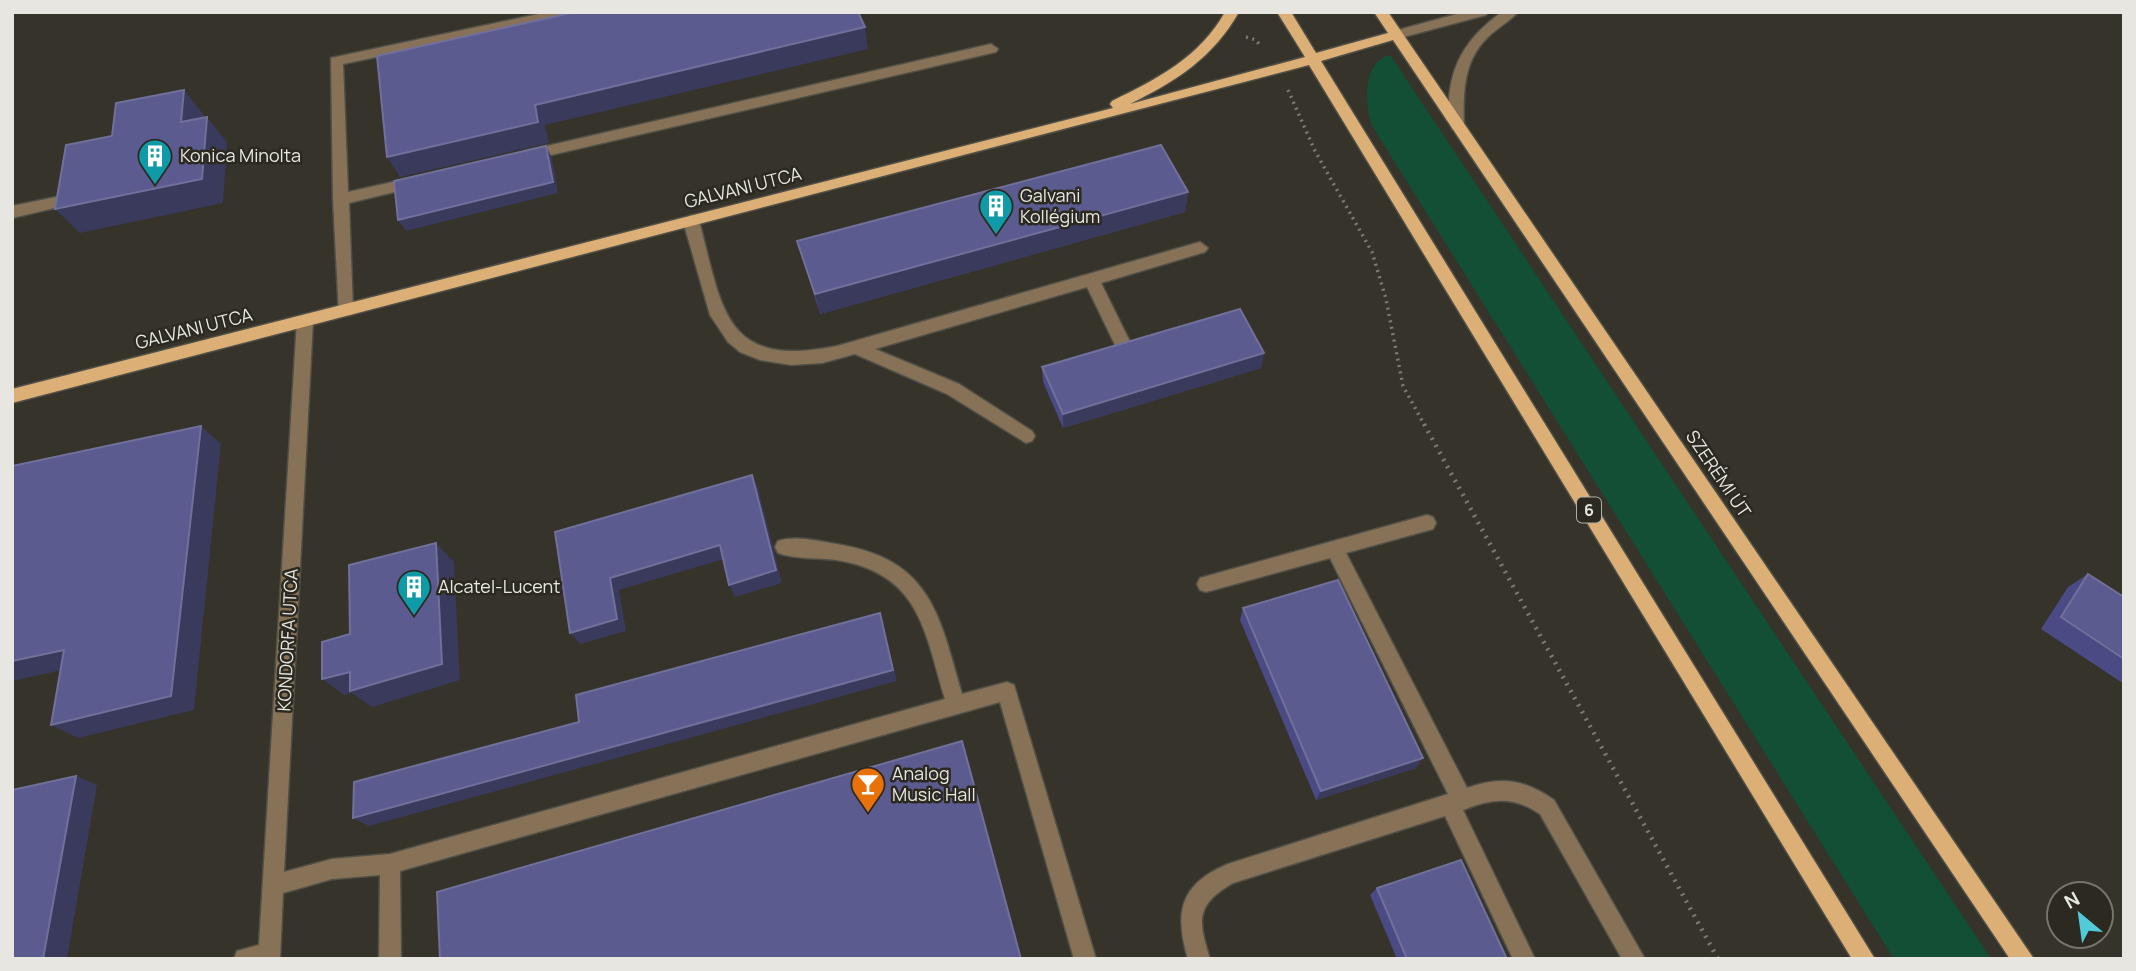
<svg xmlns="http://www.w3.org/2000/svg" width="2136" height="971" font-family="Manrope,sans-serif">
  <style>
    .green { fill: #124f35 }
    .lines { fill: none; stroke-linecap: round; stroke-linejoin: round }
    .minor-casing { stroke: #515047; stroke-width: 3 }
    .major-casing { stroke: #515047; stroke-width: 3 }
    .path-far1 { stroke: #7c7a73; stroke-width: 3.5; stroke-dasharray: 2 4.5; stroke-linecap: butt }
    .path { stroke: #7c7a73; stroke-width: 4.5; stroke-dasharray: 2 6; stroke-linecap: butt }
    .minor { fill: #887257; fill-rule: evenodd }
    .major { fill: #dcaf76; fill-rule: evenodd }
    .wall { fill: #4a4a85 }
    .shaded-wall { fill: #3a3a5c }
    .building { fill: #5b5b8f; stroke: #71709b; stroke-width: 2 }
    .labels { text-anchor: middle; stroke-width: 5; stroke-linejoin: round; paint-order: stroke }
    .shield { fill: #2b2920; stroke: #afada6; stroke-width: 2 }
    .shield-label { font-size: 16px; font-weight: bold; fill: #e7e6e0 }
    .poi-label { font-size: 18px; fill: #e7e6e0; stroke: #2b2920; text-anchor: start }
    .street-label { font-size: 18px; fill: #e7e6e0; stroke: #2b2920 }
  </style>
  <rect width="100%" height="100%" fill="#35332a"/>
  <path class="green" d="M1385,56h6l19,29 581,874h-97l-522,-833c-7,-21 -10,-57 13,-70z"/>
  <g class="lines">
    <g class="minor-casing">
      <g id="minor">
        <path d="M548,12h29l-7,4 -227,48 5,128 67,-15 7,5 -7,5 -66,16 4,108 -2,4h-12l-6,-116 -2,-141z"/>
        <path d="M1464,12h24l-2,3 -90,24 -7,-4 2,-3z"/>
        <path d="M1502,12h16c-9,10 -21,16 -30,25 -25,24 -25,56 -24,88l-2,4h-10c-4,-9 -3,-19 -3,-28 2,-40 21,-66 53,-89z"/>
        <path d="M991,44l7,5 -2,3 -471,109 -7,-5 7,-5z"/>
        <path d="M71,194l5,1 2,4 -2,4 -64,15v-12z"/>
        <path d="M691,215l8,6c24,89 24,148 138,125l363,-104 8,6 -3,4 -104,31 32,65 -8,6 -6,-1 -32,-66 -212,62 84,35 73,47 3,5 -3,5 -6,2 -79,-49 -92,-40 -33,9 -31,2 -31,-5 -20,-8 -12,-10 -18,-27 -27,-94z"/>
        <path d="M305,314l8,6 -29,552 48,-13 58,-5 555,-155c-20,-65 -24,-123 -103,-138 -20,-4 -45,-1 -64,-8l-3,-6 3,-6c16,-6 41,0 58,3 95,15 103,70 126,150l45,-12 7,3 82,274h-22l-74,-257 -600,169 1,88h-22l1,-84 -48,4 -49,14 -3,66h-46l3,-8 22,-6 38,-625z"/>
        <path d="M1427,515l6,2 3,6 -3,6 -87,24 121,235c34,-12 57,-9 87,12l91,159h-23l-82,-145c-26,-18 -48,-16 -77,-4l72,149h-22l-68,-143 -212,67c-38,22 -35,37 -23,76h-22c-14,-47 -8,-75 40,-95l220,-70 -118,-236 -124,34 -6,-2 -3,-6 3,-6z"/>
      </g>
    </g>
    <g class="major-casing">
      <path id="major" d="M1225,12h14c-26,46 -63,69 -109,92l175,-47 -28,-45h14l25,41 72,-20 -14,-21h14l646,947h-24l-617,-919 -72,21 554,898h-23l-543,-894 -1297,338v-14l1101,-281 -3,-4 2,-3c45,-22 88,-44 113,-89z"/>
    </g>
    <g class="path-far1">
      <path d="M1246,37l10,3 5,7"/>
      <path d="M1288,90l27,61 57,101 14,47 17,87 22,40"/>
    </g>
    <path class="path" d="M1424,424l294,535"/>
    <use href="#minor" class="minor"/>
    <use href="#major" class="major"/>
  </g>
  <g class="wall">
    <path d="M1188,192l-3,20 -365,102 -23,-73z"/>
    <path d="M1264,353l-3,15 -198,60 -20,-46 -1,-15z"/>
    <path d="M2088,574l36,23v87l-83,-55 27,-42z"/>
    <path d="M1243,608l173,160 -100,32 -76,-180z"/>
    <path d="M1377,888l130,71h-110l-27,-64z"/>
  </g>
  <g class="shaded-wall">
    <path d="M865,27l3,22 -323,76 4,18 -149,34 -13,-20 148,-52z"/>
    <path d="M184,90l20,25 -3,32 -20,-25z"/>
    <path d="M207,117l20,25 -4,61 -143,30 -25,-24z"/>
    <path d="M546,146l6,12 6,35 -152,38 -8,-11z"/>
    <path d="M1188,192l-3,20 -365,102 -5,-20z"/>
    <path d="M1264,353l-3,15 -198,60v-14z"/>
    <path d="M201,426l20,18 -27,266 -116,28 -27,-13z"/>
    <path d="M752,475l6,13 24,95 -47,14 -6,-12z"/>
    <path d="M436,543l18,19 6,118 -88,27 -20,-14 -8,2 -22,-16z"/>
    <path d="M720,545l7,13 -108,32 7,41 -46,13 -10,-11 40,-55z"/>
    <path d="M880,613l17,68 -528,145 -16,-8z"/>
    <path d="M64,650l25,14 -77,17v-20z"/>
    <path d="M1423,758l-7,10 -100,32 5,-9z"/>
    <path d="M76,776l21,9 -30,174h-24z"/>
  </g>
  <g class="building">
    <path d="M575,12h283l7,15 -330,78 3,17 -151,35 -10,-101z"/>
    <path d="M184,90l-3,32 26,-5 -5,62 -147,30 11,-64 46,-9 4,-33z"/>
    <path d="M1161,145l27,47 -373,102 -18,-53z"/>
    <path d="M546,146l7,36 -155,38 -4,-39z"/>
    <path d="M1240,309l24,44 -201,61 -21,-47z"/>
    <path d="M201,426l-30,270 -120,29 13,-75 -52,11v-195z"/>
    <path d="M752,475l24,95 -47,15 -9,-40 -110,33 7,41 -47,14 -15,-101z"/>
    <path d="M436,543l6,121 -92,27v-19l-28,7v-37l28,-8 -1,-69z"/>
    <path d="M2088,574l36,23v62l-63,-42z"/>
    <path d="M1338,580l85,178 -102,33 -78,-183z"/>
    <path d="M880,613l13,57 -540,148 1,-36 225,-60 -3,-27z"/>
    <path d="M962,741l59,218h-581l-3,-67z"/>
    <path d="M76,776l-33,183h-31v-169z"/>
    <path d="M1461,860l46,99h-100l-30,-71z"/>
  </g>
  <defs>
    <g id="building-pin" transform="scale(1.75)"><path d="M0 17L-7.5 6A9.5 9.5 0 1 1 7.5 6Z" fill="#0f9aa8" stroke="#2b2920"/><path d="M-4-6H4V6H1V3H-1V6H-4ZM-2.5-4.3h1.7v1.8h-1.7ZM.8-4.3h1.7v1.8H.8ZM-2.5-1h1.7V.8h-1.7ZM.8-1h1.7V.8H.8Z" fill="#fff"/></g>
    <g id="bar-pin" transform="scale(1.75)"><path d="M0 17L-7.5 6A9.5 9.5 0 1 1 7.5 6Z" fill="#e8710a" stroke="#2b2920"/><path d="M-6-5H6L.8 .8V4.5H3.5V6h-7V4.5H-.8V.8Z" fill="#fff"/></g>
  </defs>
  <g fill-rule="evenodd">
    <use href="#building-pin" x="155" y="156"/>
    <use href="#building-pin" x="996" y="206"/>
    <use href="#building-pin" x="414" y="587"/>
    <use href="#bar-pin" x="868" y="784"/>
  </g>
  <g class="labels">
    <rect class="shield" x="1577" y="497.5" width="24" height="25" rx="5"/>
    <g class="shield-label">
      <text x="1589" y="516">6</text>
    </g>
    <g class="poi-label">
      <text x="180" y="162">Konica Minolta</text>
      <text x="1020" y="202">Galvani<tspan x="1020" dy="21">Kollégium</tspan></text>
      <text x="438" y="593">Alcatel-Lucent</text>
      <text x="892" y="780">Analog<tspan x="892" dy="21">Music Hall</tspan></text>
    </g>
    <g class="street-label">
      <text transform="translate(743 188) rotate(-14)" y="6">GALVANI UTCA</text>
      <text transform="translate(194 329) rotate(-14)" y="6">GALVANI UTCA</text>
      <text transform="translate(1718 474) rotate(56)" y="6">SZERÉMI ÚT</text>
      <text transform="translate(288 640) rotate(-87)" y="6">KONDORFA UTCA</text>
    </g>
  </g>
  <rect width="2136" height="971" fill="none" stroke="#e7e6e0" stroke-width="28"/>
  <g transform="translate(2080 915) rotate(331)"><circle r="33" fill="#2b2920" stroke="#76756d" stroke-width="2"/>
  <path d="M0-5L12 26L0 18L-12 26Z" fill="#52cbd9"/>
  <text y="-10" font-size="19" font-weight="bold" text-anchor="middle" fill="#e7e6e0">N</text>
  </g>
</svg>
